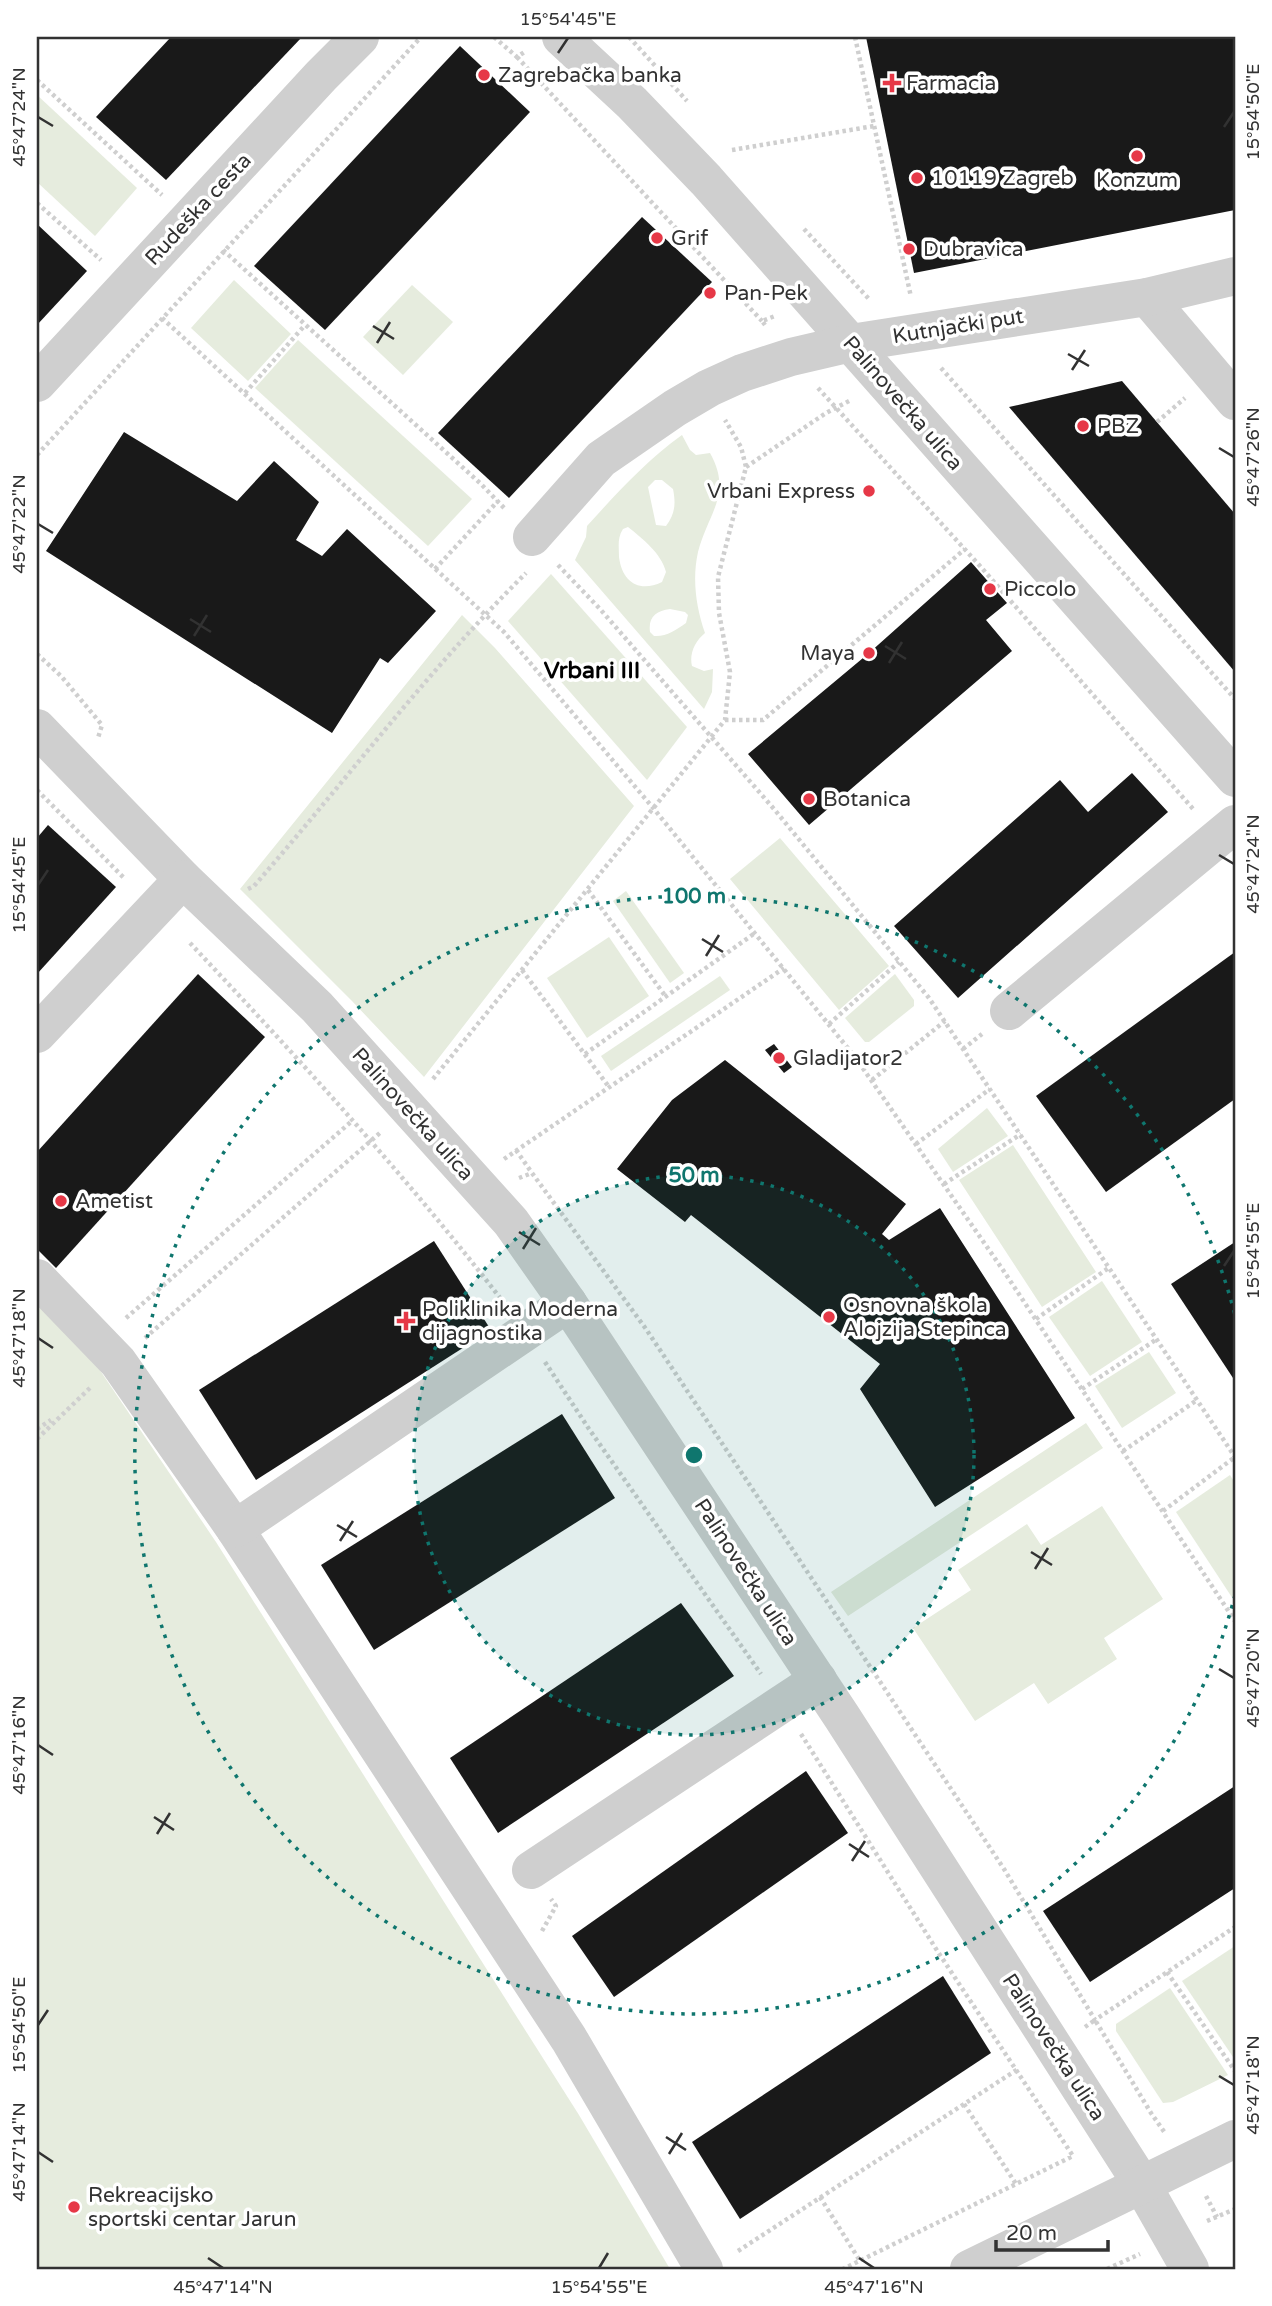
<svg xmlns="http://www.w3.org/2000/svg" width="1272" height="2306" font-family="'Varela Round',sans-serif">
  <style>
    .green { fill: #e6ecde; fill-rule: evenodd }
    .building { fill: #191919 }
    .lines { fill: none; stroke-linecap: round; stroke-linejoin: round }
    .path { stroke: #cfcfcf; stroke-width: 4.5; stroke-dasharray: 3.5 3.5; stroke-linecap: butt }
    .minor { stroke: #cfcfcf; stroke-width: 38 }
    .ticks { fill: none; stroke: #323232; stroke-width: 2.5 }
    .ring { fill: none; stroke: #0f766e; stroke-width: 3.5; stroke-dasharray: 3.5 7 }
    .poi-dot { fill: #e63847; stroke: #fff; stroke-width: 2.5 }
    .labels { text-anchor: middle; stroke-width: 7; stroke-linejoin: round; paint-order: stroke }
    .poi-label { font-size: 21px; fill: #323232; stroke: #fff; text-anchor: start }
    .street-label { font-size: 21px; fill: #323232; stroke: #fff }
    .neighbourhood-label { font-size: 23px; font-weight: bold; fill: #000; stroke: #fff }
    .centre { fill: #0f766e; stroke: #fff; stroke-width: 3.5 }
    .ring-label { font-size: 21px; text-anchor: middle; font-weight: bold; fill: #0f766e; stroke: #fff; stroke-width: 7; stroke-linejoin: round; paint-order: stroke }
    .neatline { fill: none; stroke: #323232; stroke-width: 2.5 }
    .ticks-label { font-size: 18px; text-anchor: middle; fill: #323232 }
  </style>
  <rect width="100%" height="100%" fill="#fff"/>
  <g class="green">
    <path d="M37,95l100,93 -42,48 -58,-54z"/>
    <path d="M234,280l57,54 -43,47 -57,-53z"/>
    <path d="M412,285l41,37 -50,53 -40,-38z"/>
    <path d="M298,340l174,159 -44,47 -173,-158z"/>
    <path d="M682,435l8,15 6,5 14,-2c23,41 -2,60 -12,99 -6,27 -2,55 7,81 -10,8 -16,21 -13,33l12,5 9,-2 -1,23 -8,17 -129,-149 11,-23 1,-11c30,-33 59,-65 95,-91zM655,480h7l11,9c3,15 2,25 -7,37l-10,-1 -8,-38zM628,527c15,12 33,26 38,45l-4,10c-23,11 -40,0 -43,-25 0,-10 -2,-19 4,-28zM670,609l15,3 3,3 -2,8c-10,7 -20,14 -32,13l-4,-4c-2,-15 6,-21 20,-23z"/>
    <path d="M551,574l136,153 -40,53 -139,-159z"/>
    <path d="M462,615l33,33 139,158 -210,271 -72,-76 -112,-112z"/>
    <path d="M780,838l109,128 -50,44 -109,-131z"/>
    <path d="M626,891l58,82 -14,10 -57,-82z"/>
    <path d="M609,937l40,59 -62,42 -40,-60z"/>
    <path d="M895,974l19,26v6l-45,36h-4l-20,-24z"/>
    <path d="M720,976l10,14 -119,81 -10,-15z"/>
    <path d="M987,1108l21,28 -55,36 -15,-23z"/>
    <path d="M1013,1145l83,127 -54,35 -83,-127z"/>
    <path d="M1102,1281l40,61 -52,34 -41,-59z"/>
    <path d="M37,1302l54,55 125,185 363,573 91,154h-633z"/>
    <path d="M1149,1352l27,41 -54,35 -27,-42z"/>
    <path d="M1086,1423l17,25 -255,168 -17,-24z"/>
    <path d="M1230,1475l5,8v119l-59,-90z"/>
    <path d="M1102,1506l61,93 -59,39 13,21 -69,45 -14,-21 -59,38 -62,-93 58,-38 -13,-20 69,-46 14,21z"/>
    <path d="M1235,1946v114l-53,-79z"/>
    <path d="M1170,1988l58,87 -55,27 -10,1 -47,-72v-7z"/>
  </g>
  <g class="building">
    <path d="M171,37h131l-136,143 -70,-63z"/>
    <path d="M866,37h369v173l-321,63z"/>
    <path d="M460,46l70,66 -205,218 -71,-64z"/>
    <path d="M642,217l70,65 -203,216 -71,-65z"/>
    <path d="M37,224l50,47 -50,54z"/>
    <path d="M1122,381l113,133v158l-226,-265z"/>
    <path d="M124,432l113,69 37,-40 45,41 -23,38 26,16 25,-27 89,82 -48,52 -8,-5 -48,75 -286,-182z"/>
    <path d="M971,562l36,41 -21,17 26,31 -203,174 -61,-71 121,-101z"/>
    <path d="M1132,773l36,39 -210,186 -64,-72 166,-146 28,32z"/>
    <path d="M48,825l68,62 -79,87v-136z"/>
    <path d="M1235,952v147l-129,93 -70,-96z"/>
    <path d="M198,974l67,63 -209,231 -19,-19v-97z"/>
    <path d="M774,1044l18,23 -8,6 -19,-23z"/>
    <path d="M725,1060l181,144 -24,30 7,6 51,-32 135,210 -140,89 -75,-118 20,-25 -189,-149 -6,7 -68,-53 55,-69z"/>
    <path d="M434,1241l57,89 -235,150 -57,-90z"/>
    <path d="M1235,1242v139l-64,-97z"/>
    <path d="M562,1414l53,84 -241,152 -53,-85z"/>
    <path d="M681,1603l53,73 -236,157 -48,-75z"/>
    <path d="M806,1771l42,62 -234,164 -42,-61z"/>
    <path d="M1235,1786v102l-145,94 -47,-71z"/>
    <path d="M943,1976l48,77 -251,166 -48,-77z"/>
  </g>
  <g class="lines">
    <g class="path">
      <path d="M494,37l23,20 9,-6"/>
      <path d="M629,37l58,64"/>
      <path d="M855,37l56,260"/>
      <path d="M517,57l245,264"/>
      <path d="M37,80l125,115"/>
      <path d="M732,150l142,-24"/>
      <path d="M37,203l64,57"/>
      <path d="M804,229l65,70"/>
      <path d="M223,250l258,234 25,26"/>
      <path d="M162,318l342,314 150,177 201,248 148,213 232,351"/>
      <path d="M765,325l-3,-4 13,-5"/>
      <path d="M941,368l294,331"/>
      <path d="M818,388l162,178 214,244"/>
      <path d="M245,393l60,-68"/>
      <path d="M1157,422l28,-24"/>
      <path d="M37,455l384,-418"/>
      <path d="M746,467l80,-54 25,-13"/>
      <path d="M558,565l42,44 174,200 155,189 306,459"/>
      <path d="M435,569l63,-68"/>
      <path d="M37,654l24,22 41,49 -4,13"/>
      <path d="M725,720h38l202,-171"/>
      <path d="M37,790l87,88"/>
      <path d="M248,889l6,-3c91,-104 174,-216 272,-313"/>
      <path d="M588,890l78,107"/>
      <path d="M190,943c109,116 217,234 314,360"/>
      <path d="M522,970l87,117"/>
      <path d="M829,1024l70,-62"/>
      <path d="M963,1049l19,-15"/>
      <path d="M585,1054l170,-121"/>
      <path d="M433,1079l292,-359 5,-48 -11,-59 -1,-36 28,-110 -5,-20 -16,-27"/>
      <path d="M872,1080l73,-59"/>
      <path d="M916,1144l74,-55"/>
      <path d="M516,1150l16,23"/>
      <path d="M504,1159l280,-191"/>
      <path d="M519,1178l13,-5 114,156 119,179 239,361 91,151 140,-93"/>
      <path d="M944,1184l77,-50"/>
      <path d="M126,1318l226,-197"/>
      <path d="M1036,1319l74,-52"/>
      <path d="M145,1338l236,-206"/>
      <path d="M545,1362l44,67 172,245"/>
      <path d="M1082,1389l75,-50"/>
      <path d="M37,1429l14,-9"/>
      <path d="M37,1439l55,-53"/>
      <path d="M1123,1451l74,-51"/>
      <path d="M1163,1511l72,-54"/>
      <path d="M801,1734l137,218 135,204 -230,113"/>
      <path d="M542,1931l14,-25 -5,-7"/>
      <path d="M1167,1972l68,99"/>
      <path d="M1085,2027l10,-7 56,93 14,20"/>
      <path d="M964,2104l52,80"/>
      <path d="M1206,2196l11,21"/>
      <path d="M820,2197l40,64"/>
      <path d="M1207,2221l28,-12"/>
      <path d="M738,2251l280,-182"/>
      <path d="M1107,2269l33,-15"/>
    </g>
    <g class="minor">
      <path d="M561,37l71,66 74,77 529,598"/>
      <path d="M1147,297l88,104"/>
      <path d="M37,383l284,-307 39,-39"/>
      <path d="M532,537l69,-78 74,-51 34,-20 33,-15 49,-16 60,-14 296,-46 88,-21"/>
      <path d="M37,728l146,151 134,128 194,215 57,81 274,414 299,466 49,86"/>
      <path d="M1009,1011l226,-187"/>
      <path d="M37,1034l146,-155"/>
      <path d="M37,1278l81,84 117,167 334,510 135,230"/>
      <path d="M235,1529l333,-226"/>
      <path d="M531,1870l287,-190"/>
      <path d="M969,2269l266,-130"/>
    </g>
  </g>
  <path class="ticks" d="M558,53l10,-15M38,117l15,9M1224,127l10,-15M373,326l21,13M377,343l13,-21M1068,354l21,12M1072,370l13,-20M1219,448l15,9M38,524l15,9M190,619l21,13M194,636l13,-21M885,646l21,13M889,663l13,-21M1219,855l15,9M38,885l10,-15M702,939l21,13M706,956l13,-21M519,1232l21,13M523,1249l13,-21M1224,1266l10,-15M38,1338l15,10M337,1525l20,12M340,1541l13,-20M1031,1552l21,13M1035,1569l13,-21M1219,1669l15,9M38,1745l15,10M154,1817l20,13M157,1834l13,-21M849,1844l20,13M852,1861l13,-20M38,2025l10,-15M1219,2076l15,9M666,2137l20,13M38,2152l15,10M669,2154l13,-21M208,2258l15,10M859,2258l15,10M599,2268l9,-15"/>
  <circle cx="694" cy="1455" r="280" fill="#0f766e" fill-opacity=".12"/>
  <g class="ring">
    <circle cx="694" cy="1455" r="280"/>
    <path d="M1235 1595A559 559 0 1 1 1235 1315"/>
  </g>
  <g class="poi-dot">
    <circle cx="484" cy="75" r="7"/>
    <path d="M888.5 72.5h7v7h7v7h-7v7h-7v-7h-7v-7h7z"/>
    <circle cx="1137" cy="156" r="7"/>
    <circle cx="917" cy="178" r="7"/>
    <circle cx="657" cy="238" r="7"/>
    <circle cx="909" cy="249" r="7"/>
    <circle cx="710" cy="293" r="7"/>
    <circle cx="1083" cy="426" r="7"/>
    <circle cx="869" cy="491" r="7"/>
    <circle cx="990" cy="589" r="7"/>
    <circle cx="869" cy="653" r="7"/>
    <circle cx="809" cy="799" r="7"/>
    <circle cx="779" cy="1058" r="7"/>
    <circle cx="61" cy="1201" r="7"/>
    <circle cx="829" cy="1317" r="7"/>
    <path d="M402.5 1310.5h7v7h7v7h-7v7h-7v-7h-7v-7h7z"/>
    <circle cx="74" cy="2207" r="7"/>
  </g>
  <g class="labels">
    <g class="poi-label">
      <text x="498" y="82">Zagrebačka banka</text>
      <text x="906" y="90">Farmacia</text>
      <text x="931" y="185">10119 Zagreb</text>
      <text x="1137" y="187" text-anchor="middle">Konzum</text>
      <text x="671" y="245">Grif</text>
      <text x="923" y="256">Dubravica</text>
      <text x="724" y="300">Pan-Pek</text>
      <text x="1097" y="433">PBZ</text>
      <text x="855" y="498" text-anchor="end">Vrbani Express</text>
      <text x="1004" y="596">Piccolo</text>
      <text x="855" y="660" text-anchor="end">Maya</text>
      <text x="823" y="806">Botanica</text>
      <text x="793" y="1065">Gladijator2</text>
      <text x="75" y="1208">Ametist</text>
      <text x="843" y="1312">Osnovna škola<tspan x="843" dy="24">Alojzija Stepinca</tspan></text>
      <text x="422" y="1316">Poliklinika Moderna<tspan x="422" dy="24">dijagnostika</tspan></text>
      <text x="88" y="2202">Rekreacijsko<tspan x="88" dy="24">sportski centar Jarun</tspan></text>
    </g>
    <g class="street-label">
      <text transform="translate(198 209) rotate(-47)" y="7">Rudeška cesta</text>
      <text transform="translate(958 326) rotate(-9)" y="7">Kutnjački put</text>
      <text transform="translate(903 403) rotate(49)" y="7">Palinovečka ulica</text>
      <text transform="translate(413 1114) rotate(48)" y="7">Palinovečka ulica</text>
      <text transform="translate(746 1572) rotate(57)" y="7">Palinovečka ulica</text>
      <text transform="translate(1054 2047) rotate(57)" y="7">Palinovečka ulica</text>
    </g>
    <g class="neighbourhood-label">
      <text x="592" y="678">Vrbani III</text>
    </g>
  </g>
  <circle cx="694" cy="1455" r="10" class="centre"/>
  <g class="ring-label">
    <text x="694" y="903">100 m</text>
    <text x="694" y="1182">50 m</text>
  </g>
  <rect width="1272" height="2306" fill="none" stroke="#ffffff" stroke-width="77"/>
  <path d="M996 2240v10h112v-10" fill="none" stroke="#323232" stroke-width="3.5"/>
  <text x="1006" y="2240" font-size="21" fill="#323232" stroke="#ffffff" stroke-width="5" paint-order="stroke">20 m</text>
  <rect x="38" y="38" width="1196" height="2230" class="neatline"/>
  <g class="ticks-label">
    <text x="568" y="25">15°54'45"E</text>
    <text transform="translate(1253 112) rotate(-90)" y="6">15°54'50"E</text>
    <text transform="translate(19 117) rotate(-90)" y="6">45°47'24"N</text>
    <text transform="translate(1253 457) rotate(-90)" y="6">45°47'26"N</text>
    <text transform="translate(19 524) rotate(-90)" y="6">45°47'22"N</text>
    <text transform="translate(1253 864) rotate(-90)" y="6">45°47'24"N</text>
    <text transform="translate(19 885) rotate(-90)" y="6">15°54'45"E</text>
    <text transform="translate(1253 1251) rotate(-90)" y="6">15°54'55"E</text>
    <text transform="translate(19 1338) rotate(-90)" y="6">45°47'18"N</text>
    <text transform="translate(1253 1678) rotate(-90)" y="6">45°47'20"N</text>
    <text transform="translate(19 1745) rotate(-90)" y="6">45°47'16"N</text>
    <text transform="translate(19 2025) rotate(-90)" y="6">15°54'50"E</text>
    <text transform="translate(1253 2085) rotate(-90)" y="6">45°47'18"N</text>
    <text transform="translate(19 2152) rotate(-90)" y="6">45°47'14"N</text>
    <text x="223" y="2293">45°47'14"N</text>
    <text x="599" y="2293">15°54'55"E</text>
    <text x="874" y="2293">45°47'16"N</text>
  </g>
</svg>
